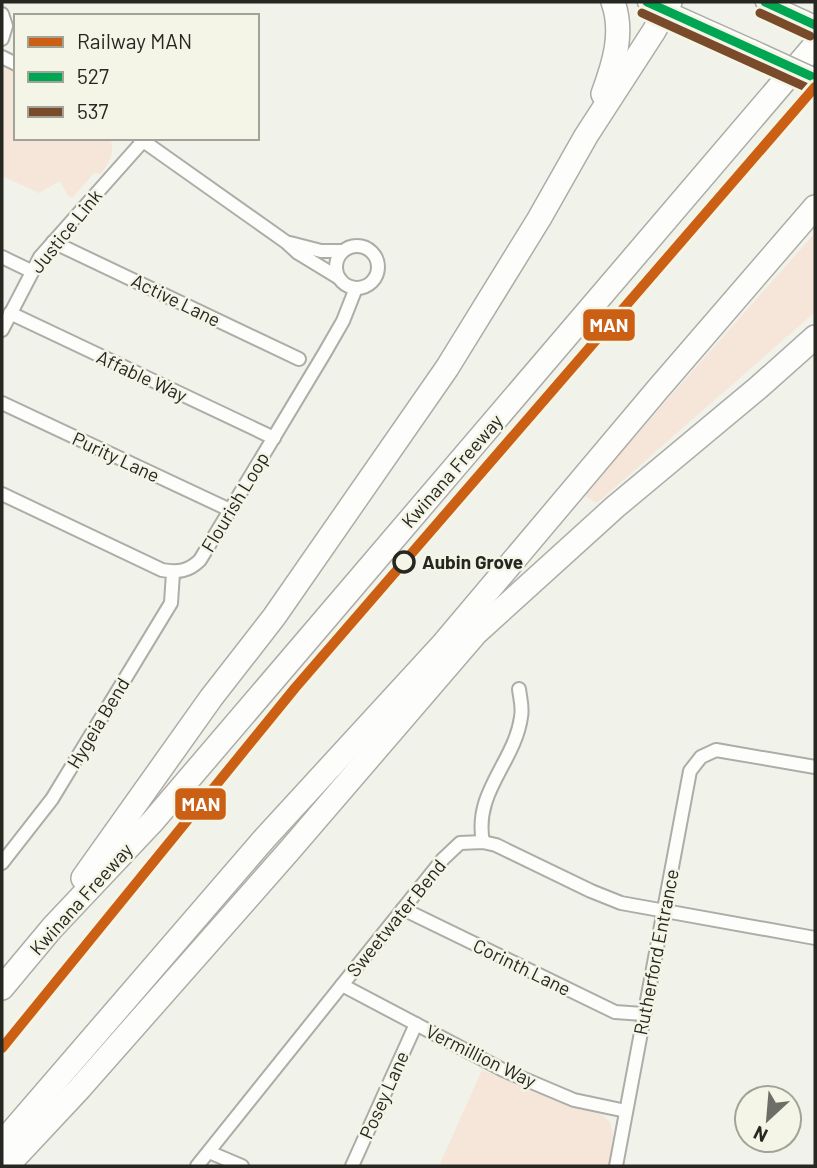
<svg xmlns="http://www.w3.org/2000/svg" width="817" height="1168" font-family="Barlow,sans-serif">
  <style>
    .green { fill: #f6e6d9 }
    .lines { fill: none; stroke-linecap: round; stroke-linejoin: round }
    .street-casing { stroke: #acada7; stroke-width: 16 }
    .secondary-casing { stroke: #acada7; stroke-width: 21 }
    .highway-casing { stroke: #acada7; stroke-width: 26 }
    .street { stroke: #fdfdfc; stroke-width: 12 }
    .secondary { stroke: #fdfdfc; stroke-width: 18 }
    .highway { stroke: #fdfdfc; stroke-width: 23 }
    .secondary-bridge-casing { stroke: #acada7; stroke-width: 21; stroke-linecap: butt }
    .secondary-bridge { stroke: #fdfdfc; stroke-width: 18 }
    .bus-1-casing { stroke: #f4f5e6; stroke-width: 14 }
    .bus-2-casing { stroke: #f4f5e6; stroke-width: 14 }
    .bus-1 { stroke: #00a651; stroke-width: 9 }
    .bus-2 { stroke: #7a4b2a; stroke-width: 9 }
    .rail-1-casing { stroke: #f4f5e6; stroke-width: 16 }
    .rail-1 { stroke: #cb6015; stroke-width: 10 }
    .stop-dot { fill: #f4f5e6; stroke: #262721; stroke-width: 3.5 }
    .labels { text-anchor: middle; stroke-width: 5; stroke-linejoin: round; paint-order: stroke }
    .street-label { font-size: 19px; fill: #262721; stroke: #f4f5e6 }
    .stop-label { font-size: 19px; font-weight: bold; fill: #262721; stroke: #f4f5e6; text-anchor: start }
    .line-badge { stroke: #f4f5e6; stroke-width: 2.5 }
    .badge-label { font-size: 19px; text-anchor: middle; font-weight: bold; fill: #fff }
  </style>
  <rect width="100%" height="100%" fill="#f1f2ea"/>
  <g class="green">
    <path d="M2,61l14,6v71h94c6,15 -1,24 -9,36l-7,-1 -22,25 -4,-2 -8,-15 -21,12 -37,-17z"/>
    <path d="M815,233v79l-218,191 -14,-8z"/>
    <path d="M482,1070l70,29 50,16 8,7 3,13 -4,31h-170z"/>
  </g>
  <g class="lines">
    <g class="street-casing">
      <g id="street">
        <path d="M2,14l4,12 -4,13"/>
        <path d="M2,57l14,7"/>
        <path d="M139,138l147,104 12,11 41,25"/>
        <path d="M53,242l246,117"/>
        <path d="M290,243l31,8h22"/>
        <circle cx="357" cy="267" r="21"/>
        <path d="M2,257l29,14"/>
        <path d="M10,313l264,125"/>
        <path d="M2,330l38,-73 103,-116"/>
        <path d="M2,403l228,107"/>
        <path d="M2,494l160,76c16,3 27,1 38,-10l124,-206 19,-33 13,-33"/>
        <path d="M483,842c-10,-50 32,-80 38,-125 2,-10 -1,-19 -2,-28"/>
        <path d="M2,863l50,-64 119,-196 2,-30"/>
        <path d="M403,909l212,103 28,2"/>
        <path d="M342,985l161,85 71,30 52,11"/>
        <path d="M209,1152l33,14"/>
        <path d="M197,1166l246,-307 17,-16 23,-1 13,3 95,46 30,12 194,35"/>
        <path d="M352,1166l64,-142"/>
        <path d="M616,1166l74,-395 11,-14 15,-7 99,17"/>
      </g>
    </g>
    <g class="secondary-casing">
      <g id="secondary">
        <path d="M647,2l105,47"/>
        <path d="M765,2l50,23"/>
      </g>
    </g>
    <g class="highway-casing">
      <g id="highway">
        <path d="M603,94c11,-30 21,-61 10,-92"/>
        <path d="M83,878l128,-180 63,-81 173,-249 92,-149 47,-83 68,-105 16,-29"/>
        <path d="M2,988l50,-60 101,-107 662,-776"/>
        <path d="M2,1143l263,-305 179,-195 214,-254 157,-182"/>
        <path d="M7,1166l73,-78 208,-236 188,-219 139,-126 144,-120 56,-50"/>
      </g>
    </g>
    <use href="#street" class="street"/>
    <use href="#secondary" class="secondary"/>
    <use href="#highway" class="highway"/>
    <g class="secondary-bridge-casing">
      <path id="secondary-bridge" d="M752,49l63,29"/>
    </g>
    <use href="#secondary-bridge" class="secondary-bridge"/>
    <g class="bus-1-casing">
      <g id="bus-1">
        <path d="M647,2l168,76"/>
        <path d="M765,2l50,23"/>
      </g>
    </g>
    <g class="bus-2-casing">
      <g id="bus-2">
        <path d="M642,13l168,76"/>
        <path d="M760,13l50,23"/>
      </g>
    </g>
    <use href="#bus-1" class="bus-1"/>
    <use href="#bus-2" class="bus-2"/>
    <g class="rail-1-casing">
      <path id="rail-1" d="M2,1048l293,-360 520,-601"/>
    </g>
    <use href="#rail-1" class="rail-1"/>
  </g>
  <circle class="stop-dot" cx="404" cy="562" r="10"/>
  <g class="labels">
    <g class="street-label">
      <text transform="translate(66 231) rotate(-51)" y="7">Justice Link</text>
      <text transform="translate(176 300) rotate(26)" y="7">Active Lane</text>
      <text transform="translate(142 376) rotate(25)" y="7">Affable Way</text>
      <text transform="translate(116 457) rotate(25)" y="7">Purity Lane</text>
      <text transform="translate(452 471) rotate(-49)" y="7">Kwinana Freeway</text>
      <text transform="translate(235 502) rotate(-59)" y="7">Flourish Loop</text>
      <text transform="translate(98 723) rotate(-59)" y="7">Hygeia Bend</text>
      <text transform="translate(81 899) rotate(-48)" y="7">Kwinana Freeway</text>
      <text transform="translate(396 918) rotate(-51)" y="7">Sweetwater Bend</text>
      <text transform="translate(656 952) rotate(-79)" y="7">Rutherford Entrance</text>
      <text transform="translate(522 967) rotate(26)" y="7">Corinth Lane</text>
      <text transform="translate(481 1056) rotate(26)" y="7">Vermillion Way</text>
      <text transform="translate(384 1095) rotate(-66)" y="7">Posey Lane</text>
    </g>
    <g class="stop-label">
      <text x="422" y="569">Aubin Grove</text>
    </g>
  </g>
  <g class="line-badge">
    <rect x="582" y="308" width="54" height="34" rx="7" fill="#cb6015"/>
    <rect x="174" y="787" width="53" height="34" rx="7" fill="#cb6015"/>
  </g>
  <g class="badge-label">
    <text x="609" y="332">MAN</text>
    <text x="201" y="811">MAN</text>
  </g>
  <rect width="817" height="1168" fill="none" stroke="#262721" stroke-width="7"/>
  <rect x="14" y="14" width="245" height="126" fill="#f4f5e6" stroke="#a2a397" stroke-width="2"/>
  <rect x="28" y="37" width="35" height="10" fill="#cb6015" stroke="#a2a397" stroke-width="2"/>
  <text x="77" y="49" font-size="21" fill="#262721">Railway MAN</text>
  <rect x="28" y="72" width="35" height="10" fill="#00a651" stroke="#a2a397" stroke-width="2"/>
  <text x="77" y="84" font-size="21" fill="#262721">527</text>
  <rect x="28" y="107" width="35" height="10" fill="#7a4b2a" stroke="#a2a397" stroke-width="2"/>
  <text x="77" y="119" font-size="21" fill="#262721">537</text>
  <g transform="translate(768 1119) rotate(206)"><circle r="33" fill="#f4f5e6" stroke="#a2a397" stroke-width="2"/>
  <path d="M0-5L12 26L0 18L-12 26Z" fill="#6d6e67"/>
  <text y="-10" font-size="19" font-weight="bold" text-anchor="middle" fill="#262721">N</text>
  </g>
</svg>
